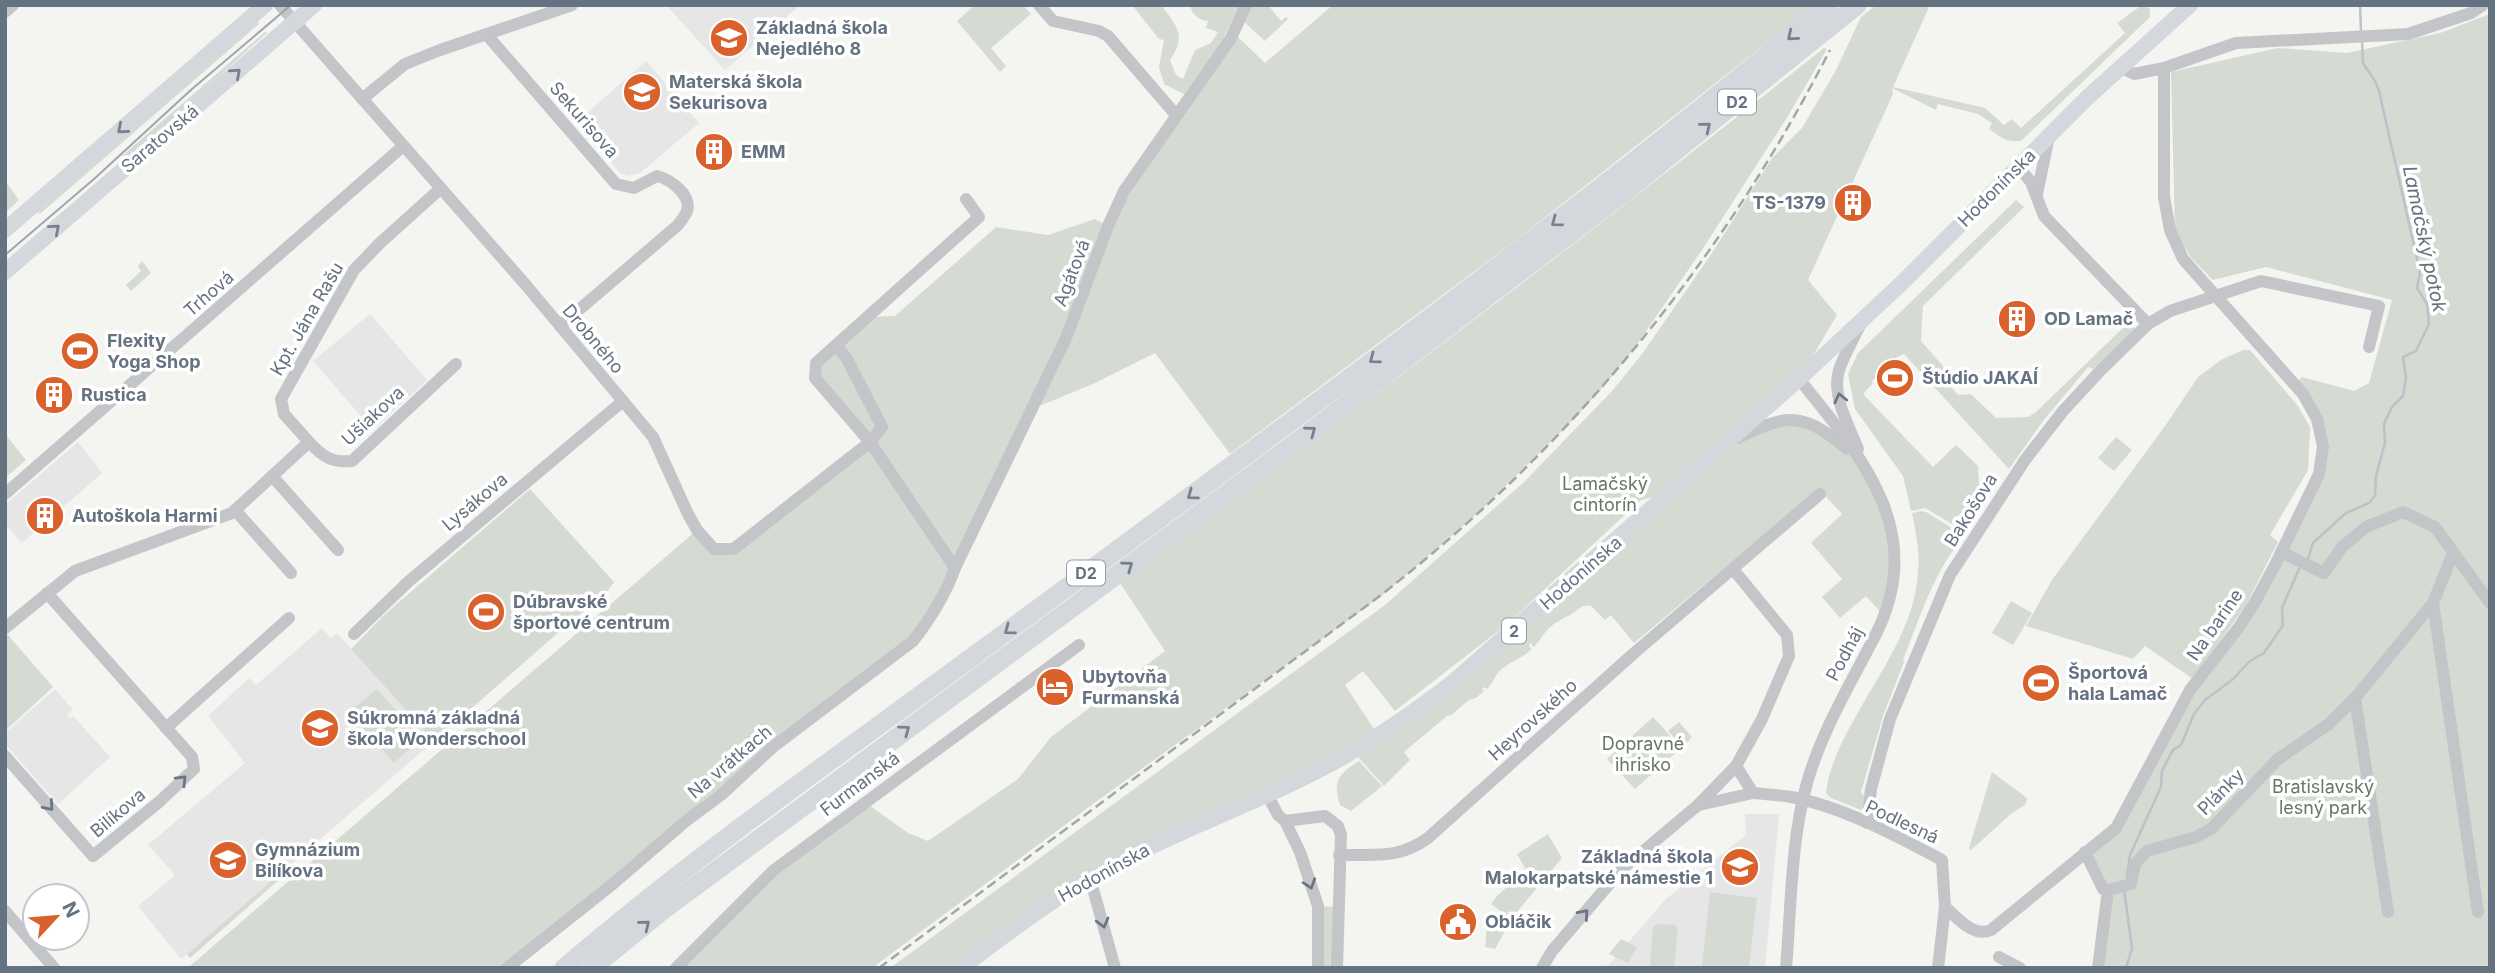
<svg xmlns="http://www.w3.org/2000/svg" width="2495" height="973" font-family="Inter,sans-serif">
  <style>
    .built { fill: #e5e6e5 }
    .green { fill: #d5dbd2; fill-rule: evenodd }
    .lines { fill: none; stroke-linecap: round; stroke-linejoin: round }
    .stream { stroke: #bac3c8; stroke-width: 2.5 }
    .minor { stroke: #c3c5c9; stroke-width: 12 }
    .major { stroke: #d4d8dc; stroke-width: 16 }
    .highway { stroke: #d4d8dc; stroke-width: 19 }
    .tram { stroke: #a1a6ac; stroke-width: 2 }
    .rail { stroke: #a1a6ac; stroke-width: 2.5; stroke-dasharray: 10 5; stroke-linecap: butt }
    .oneway { stroke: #76818f }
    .oneway2 { stroke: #6a7685 }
    .labels { text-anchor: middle; stroke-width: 7; stroke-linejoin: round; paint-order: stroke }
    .shield { fill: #fff; stroke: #939ca7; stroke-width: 2 }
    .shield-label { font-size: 16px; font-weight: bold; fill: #657281 }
    .poi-label { font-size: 18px; font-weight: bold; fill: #657281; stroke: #fff; text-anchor: start }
    .street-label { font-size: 18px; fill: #657281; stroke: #fff }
    .park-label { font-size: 18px; fill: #667864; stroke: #fff }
    .water-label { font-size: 19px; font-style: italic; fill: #61747e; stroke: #fff }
  </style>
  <rect width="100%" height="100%" fill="#f4f5f1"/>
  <g class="built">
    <path d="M666,5h134l-75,65z"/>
    <path d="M646,61l53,62 -59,50 -12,3 -8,-3 -44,-50z"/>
    <path d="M370,314l57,66 -54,50 -60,-69z"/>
    <path d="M78,442l24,31 -80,70 -17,-19v-19z"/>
    <path d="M322,628l9,10 6,-5 97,108 -253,218 -43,-53 37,-31 -27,-30 97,-82 -37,-47 41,-38 7,7z"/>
    <path d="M55,689l18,21 -6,5 3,3 3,-2 37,41 -52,47 -53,-60v-11z"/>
    <path d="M1745,814h34l-14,154h-159l60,-69 80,-64z"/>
  </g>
  <g class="green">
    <path d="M975,5h48l8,9 -40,34 15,18 -6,6 -43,-51z"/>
    <path d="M1132,5h29c16,21 26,31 9,55l6,15 7,4 12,-29 16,-7 7,-11 -12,-4 2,-7c-9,-1 -16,-6 -18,-16h50l-18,36 -38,53 -20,-10 -5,-17 5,-27 -5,-1z"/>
    <path d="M1250,5h18l13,16 5,-4 2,2 -23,22 -20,-18v-5z"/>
    <path d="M1333,5h482l-296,233 -289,216 -75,-101 -62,31 -61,25 -103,212 -422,347h-328l11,-2 507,-436 17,19h19l137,-107 -55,-64 1,-15 51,-46 28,-1 101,-89 52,8 47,-16 13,7 126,-193 31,30z"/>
    <path d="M1876,5h54l-37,82 92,21 19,17 8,-6 9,9 104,-95 -8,-10 25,-18 8,4v8l-128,123c-13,4 -22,-3 -33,-11l3,-6 -14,-9 -40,-10 -2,6 -44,-22 1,6 -85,186 29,35 -38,64 -66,60 64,-18 66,41 30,75 -9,79 -18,-20 -26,22 -18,-21 20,-18 -31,-36 31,-29 -23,-25 -185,154 -23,-28 -6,5 -14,-14c-10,-2 -11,3 -19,8 -10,5 -21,10 -28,20 -4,5 -5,8 -10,13l-4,-4 -1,3 3,3c-10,10 -26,13 -35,25 -4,6 -5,10 -10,15l-3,-2 -2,2 2,2 -8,7 -7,2 -19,16 -2,-1 -44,37 6,8 -26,26 -25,-28 -3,-8 -247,117 -148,101h-71l495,-363 139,-123 88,-91 30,-37 68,-98 63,-99 29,-29 34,-58 25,-53zM1672,492l-294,243 -33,-50 18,-14 32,40 111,-86 135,-125z"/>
    <path d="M2490,14v954h-392l10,-77 -23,-39 31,-24 74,-138 54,-60 84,-179 -30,-70 4,-4 52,14 15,-8 23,-83 -126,-33 -53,13 -22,-22 -16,-28 -4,-158 107,-24 69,5 93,-20z"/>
    <path d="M256,20l3,4 -219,190 -2,-2z"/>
    <path d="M265,32l2,1c-48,42 -93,86 -142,127l-3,-4z"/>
    <path d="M1824,48l3,1 -39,67 -84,131 -71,103 -28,35 -31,34 -97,95 -98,84 -286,206 -221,164h-190l95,-94 92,-69 39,28 20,8 90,-62 33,-42 114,-86 -45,-68c238,-174 473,-351 704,-535z"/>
    <path d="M5,181l14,19 -14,13z"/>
    <path d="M2016,200l8,7 -101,99 -2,35 22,25v12l15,17 13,-1 25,24 32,-1 8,-5 93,-90 4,2 2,5 -42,40 -5,-2 -45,54 -34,48 -105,-115 -7,3 -25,24 1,2 -10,11 70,73 23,-22 22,21 1,19 8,5 -25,40 -37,-22 -14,3 -8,-35 -48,-67 -7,-35 10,-21z"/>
    <path d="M142,261l9,12 -20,18 -5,-6 15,-14 -3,-5z"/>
    <path d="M2243,350h7l48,56 12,21 -2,43 -38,65 8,7 -32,63 -53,74 -48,-33 -12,13 -107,-33 26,-46 113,-154 33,-49 23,-17z"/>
    <path d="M5,434l21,26 -21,18z"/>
    <path d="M2116,437l16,13 -18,21 -16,-13z"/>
    <path d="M530,489l84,93 -9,13 -38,30 -133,116 -83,-92 33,-34z"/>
    <path d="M1921,511l5,1 39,24c-31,33 -45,82 -62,124l1,2 -21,54 -22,76 7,10 -7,8 -30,-12 -5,-5c3,-27 16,-52 29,-75 25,-46 60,-92 63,-146 2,-20 -2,-39 -6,-59z"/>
    <path d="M2011,601l21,12 -19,32 -21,-12z"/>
    <path d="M8,635l45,52 -48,44v-95z"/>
    <path d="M377,689l44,50 -27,24 -45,-51z"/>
    <path d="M1653,717l28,31 -46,41 -28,-30z"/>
    <path d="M1679,722l13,15 -9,10 -15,-16z"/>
    <path d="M1359,761l23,25 -31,25 -11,-6c-8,-25 -1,-31 19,-44z"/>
    <path d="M1992,772l35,26 -1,6 -14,9 -41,37 -2,-2z"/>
    <path d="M1548,834l14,24 -51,61 -20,-15 6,-8 29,-26 -9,-16z"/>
    <path d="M277,876l3,3 -90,79 -3,-4z"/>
    <path d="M1710,892l47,6 -8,70 -47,-2z"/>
    <path d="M1318,906l20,1 -1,61h-19z"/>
    <path d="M1488,915l12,5 7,7 -12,22 -10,-2z"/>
    <path d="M1657,924l18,1 3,3 -4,40h-22l-2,-3 3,-38z"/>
    <path d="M1621,939l16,8 -9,16 -19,-9z"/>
  </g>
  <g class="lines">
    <g class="stream">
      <path d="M2360,5l1,26"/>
      <path d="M2308,559l5,-16 33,-30 23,-10 6,-7 1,-20 9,-33 -1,-19 8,-17 11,-11 3,-18 -3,-21 13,-6 13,-27 -2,-20 -10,-16 3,-16 -41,-181 -4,-10 -12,-18 -1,-22"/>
      <path d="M2127,875l3,-20 31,-68 1,-16 11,-21 8,-5 13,-31 11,-14 27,-20 18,-19 14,-8 19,-28 -1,-17 17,-39"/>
      <path d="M2124,889l8,59 -6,20"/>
    </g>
    <g class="minor">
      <path d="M280,5l245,279 128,153 35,77 9,16 17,19h19l7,-5 130,-102 12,-15 -35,-68 -11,-14"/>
      <path d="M1039,5l14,16 46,10 9,5 68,79"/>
      <path d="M5,12l8,-7"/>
      <path d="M487,35l129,149 18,4 23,-12c13,3 35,19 30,35 -2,5 -6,10 -9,14l-118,101"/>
      <path d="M2120,67l14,7 30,-6 72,-25 172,-9 63,-21 12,-8"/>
      <path d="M362,99l43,-35 35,-14 132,-45"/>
      <path d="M2018,166l13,16 13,34 104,108"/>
      <path d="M2037,194l12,-58"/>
      <path d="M1737,438c52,-25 66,-26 110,11"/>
      <path d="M309,442c14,15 23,21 43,19l104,-97"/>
      <path d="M1858,449c-9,-23 -27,-54 -19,-79 5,-15 14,-30 21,-45"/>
      <path d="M272,476l66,74"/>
      <path d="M5,494l397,-347"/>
      <path d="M235,510l56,63"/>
      <path d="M2281,552l43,21 18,-26 24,-20 37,-15 32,15 55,76"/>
      <path d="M955,568l-85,-126 -55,-64 1,-15 163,-146 -13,-18"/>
      <path d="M2433,603l45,309"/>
      <path d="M5,628l70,-57 157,-58 77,-71 -25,-28 -3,-15 73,-129 26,-27 60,-54"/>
      <path d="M354,634l54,-52 215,-181"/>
      <path d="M2355,698l33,214"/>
      <path d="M166,728l123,-110"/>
      <path d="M5,756l88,100 66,-54 35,-33 -2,-12 -145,-164"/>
      <path d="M1736,766l17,27c12,1 25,2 38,4 52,10 104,38 151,63l3,47 -7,61"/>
      <path d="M1267,794l11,21 7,6 15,31 18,54v62"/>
      <path d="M1699,805l54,-12"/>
      <path d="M1285,821l40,-5 13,10 3,9 -4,133"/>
      <path d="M1867,823l4,-34 19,-70 60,-144 75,-115 38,-49 38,-41 47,-46 22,-13 91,-30 118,25 -10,41"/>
      <path d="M2085,852l18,37 5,1 -10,78"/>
      <path d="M1339,855c36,-1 58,5 89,-17l205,-184 187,-160"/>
      <path d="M1090,878l25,90"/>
      <path d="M2108,890l23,-6 4,-20 12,-13 49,-14 15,-8 67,-70 51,-35 26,-26 78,-95 20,-50"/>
      <path d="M1945,907c13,11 28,31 46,23l125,-102 74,-138 49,-63 16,-25 20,-37 44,-91 4,-28 -6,-27 -14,-25 -120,-135 -13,-29 -6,-33v-129"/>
      <path d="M5,911l49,57"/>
      <path d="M1999,957l21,11"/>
      <path d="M507,968l107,-85 72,-62 35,-26 52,-48 140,-106c18,-23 32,-45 42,-73l111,-230 42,-112 16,-35 107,-153 15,-33"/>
      <path d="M676,968l98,-98 305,-225"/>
      <path d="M1542,968l10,-17 70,-82 76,-64 38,-39 26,-47 27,-63 -2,-21 -54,-66"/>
      <path d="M1786,968c5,-58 5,-130 21,-185 15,-53 44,-100 69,-149 52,-103 -15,-178 -77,-255"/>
    </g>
    <g class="major">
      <path d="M5,230l260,-225"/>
      <path d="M5,272l309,-267"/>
      <path d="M961,968c47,-35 93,-71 145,-99 77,-42 161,-69 237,-112 38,-22 75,-48 110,-75l346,-303 106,-99 183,-183 102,-92"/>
    </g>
    <g class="highway">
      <path d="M564,968c135,-116 283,-218 426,-324 282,-209 568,-415 838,-639"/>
      <path d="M592,968l75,-61 639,-472 315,-240 236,-190"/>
    </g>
    <path class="tram" d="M5,255l89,-76 98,-90 99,-84"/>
    <path class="rail" d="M879,968l502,-373c188,-146 340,-332 449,-545"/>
  </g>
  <defs><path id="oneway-chevron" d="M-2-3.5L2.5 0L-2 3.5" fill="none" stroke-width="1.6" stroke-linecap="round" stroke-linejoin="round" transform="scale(1.75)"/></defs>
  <g class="oneway">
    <use href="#oneway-chevron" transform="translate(1792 36) rotate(140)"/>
    <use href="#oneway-chevron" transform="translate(236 73) rotate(-42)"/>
    <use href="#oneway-chevron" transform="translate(1706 127) rotate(-39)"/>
    <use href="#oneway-chevron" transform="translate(122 129) rotate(139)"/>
    <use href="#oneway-chevron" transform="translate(1556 222) rotate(143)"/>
    <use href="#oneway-chevron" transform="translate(55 229) rotate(-41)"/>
    <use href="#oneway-chevron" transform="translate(1374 359) rotate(143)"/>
    <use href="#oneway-chevron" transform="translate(1311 431) rotate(-37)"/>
    <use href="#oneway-chevron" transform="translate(1192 495) rotate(144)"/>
    <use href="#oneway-chevron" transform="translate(1128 566) rotate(-36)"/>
    <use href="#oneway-chevron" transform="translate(1009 630) rotate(144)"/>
    <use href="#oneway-chevron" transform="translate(905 730) rotate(-37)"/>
    <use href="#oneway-chevron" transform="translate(645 925) rotate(-39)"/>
  </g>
  <g class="oneway2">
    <use href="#oneway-chevron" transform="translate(1840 398) rotate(-103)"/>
    <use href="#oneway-chevron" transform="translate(182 780) rotate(-45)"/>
    <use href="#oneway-chevron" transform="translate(49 806) rotate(49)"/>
    <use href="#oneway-chevron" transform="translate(1310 884) rotate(71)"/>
    <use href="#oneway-chevron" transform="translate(1584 914) rotate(-49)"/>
    <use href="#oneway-chevron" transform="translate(1103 923) rotate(75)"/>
  </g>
  <defs>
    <g id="school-disc" transform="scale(2.0125)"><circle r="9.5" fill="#da612c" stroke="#fff"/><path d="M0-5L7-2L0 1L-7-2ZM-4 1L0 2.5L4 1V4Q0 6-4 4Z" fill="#fff"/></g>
    <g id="building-disc" transform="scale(2.0125)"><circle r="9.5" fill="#da612c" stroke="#fff"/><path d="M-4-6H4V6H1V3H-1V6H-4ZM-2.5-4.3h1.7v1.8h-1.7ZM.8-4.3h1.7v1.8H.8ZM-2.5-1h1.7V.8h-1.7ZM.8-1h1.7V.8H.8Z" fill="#fff"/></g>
    <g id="stadium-disc" transform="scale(2.0125)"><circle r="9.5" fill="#da612c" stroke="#fff"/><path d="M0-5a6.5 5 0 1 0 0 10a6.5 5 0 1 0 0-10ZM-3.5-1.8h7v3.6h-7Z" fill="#fff"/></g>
    <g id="hotel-disc" transform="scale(2.0125)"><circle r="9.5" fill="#da612c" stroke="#fff"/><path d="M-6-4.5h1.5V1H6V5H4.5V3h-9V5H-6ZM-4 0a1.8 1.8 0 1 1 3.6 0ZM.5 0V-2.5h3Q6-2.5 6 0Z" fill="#fff"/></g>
    <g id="civic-disc" transform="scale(2.0125)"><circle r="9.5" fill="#da612c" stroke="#fff"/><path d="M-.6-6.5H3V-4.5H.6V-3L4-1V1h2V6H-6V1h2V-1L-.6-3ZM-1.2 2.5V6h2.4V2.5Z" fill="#fff"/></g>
  </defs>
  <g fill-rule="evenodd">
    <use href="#school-disc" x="729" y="38"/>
    <use href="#school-disc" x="642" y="92"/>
    <use href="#building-disc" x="714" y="152"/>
    <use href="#building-disc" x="1853" y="203"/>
    <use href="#building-disc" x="2017" y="319"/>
    <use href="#stadium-disc" x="80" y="351"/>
    <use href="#stadium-disc" x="1895" y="378"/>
    <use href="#building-disc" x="54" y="395"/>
    <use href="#building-disc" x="45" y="516"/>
    <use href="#stadium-disc" x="486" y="612"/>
    <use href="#stadium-disc" x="2041" y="683"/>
    <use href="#hotel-disc" x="1055" y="687"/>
    <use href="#school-disc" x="320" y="728"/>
    <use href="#school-disc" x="228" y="860"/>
    <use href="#school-disc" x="1740" y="867"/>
    <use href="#civic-disc" x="1458" y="922"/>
  </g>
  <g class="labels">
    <g class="shield">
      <rect x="1718" y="89.5" width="38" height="25" rx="5"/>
      <rect x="1067" y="560.5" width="38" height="25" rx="5"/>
      <rect x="1502" y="618.5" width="24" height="25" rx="5"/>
    </g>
    <g class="shield-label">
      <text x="1737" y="108">D2</text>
      <text x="1086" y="579">D2</text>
      <text x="1514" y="637">2</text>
    </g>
    <g class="poi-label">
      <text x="756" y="34">Základná škola<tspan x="756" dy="21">Nejedlého 8</tspan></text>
      <text x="669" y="88">Materská škola<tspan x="669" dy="21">Sekurisova</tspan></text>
      <text x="741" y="158">EMM</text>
      <text x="1826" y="209" text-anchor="end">TS-1379</text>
      <text x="2044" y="325">OD Lamač</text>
      <text x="107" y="347">Flexity<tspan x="107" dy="21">Yoga Shop</tspan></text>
      <text x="1922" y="384">Štúdio JAKAÍ</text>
      <text x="81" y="401">Rustica</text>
      <text x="72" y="522">Autoškola Harmi</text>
      <text x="513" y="608">Dúbravské<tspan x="513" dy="21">športové centrum</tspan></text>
      <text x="2068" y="679">Športová<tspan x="2068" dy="21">hala Lamač</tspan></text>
      <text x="1082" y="683">Ubytovňa<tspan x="1082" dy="21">Furmanská</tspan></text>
      <text x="347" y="724">Súkromná základná<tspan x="347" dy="21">škola Wonderschool</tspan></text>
      <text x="255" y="856">Gymnázium<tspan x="255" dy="21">Bilíkova</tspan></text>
      <text x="1713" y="863" text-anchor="end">Základná škola<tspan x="1713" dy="21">Malokarpatské námestie 1</tspan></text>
      <text x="1485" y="928">Obláčik</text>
    </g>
    <g class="street-label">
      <text transform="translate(584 120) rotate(49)" y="6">Sekurisova</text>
      <text transform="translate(160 139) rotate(-40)" y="6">Saratovská</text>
      <text transform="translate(1997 188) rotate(-45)" y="6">Hodonínska</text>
      <text transform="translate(1072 273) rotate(-69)" y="6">Agátová</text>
      <text transform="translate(209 294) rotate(-41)" y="6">Trhová</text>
      <text transform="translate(307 319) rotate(-60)" y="6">Kpt. Jána Rašu</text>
      <text transform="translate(593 339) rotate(50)" y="6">Drobného</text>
      <text transform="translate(373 416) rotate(-43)" y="6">Ušiakova</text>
      <text transform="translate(475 502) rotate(-40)" y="6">Lysákova</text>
      <text transform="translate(1971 510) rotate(-58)" y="6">Bakošova</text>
      <text transform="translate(1581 573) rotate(-41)" y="6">Hodonínska</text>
      <text transform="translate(2215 625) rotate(-55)" y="6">Na barine</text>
      <text transform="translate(1845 654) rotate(-62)" y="6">Podháj</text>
      <text transform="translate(1533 720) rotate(-42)" y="6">Heyrovského</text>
      <text transform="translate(730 762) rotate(-40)" y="6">Na vrátkach</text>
      <text transform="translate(860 784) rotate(-37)" y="6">Furmanská</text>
      <text transform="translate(2221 792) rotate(-45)" y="6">Plánky</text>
      <text transform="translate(118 813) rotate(-40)" y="6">Bilíkova</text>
      <text transform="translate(1902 822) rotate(25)" y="6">Podlesná</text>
      <text transform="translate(1104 873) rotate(-29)" y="6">Hodonínska</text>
    </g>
    <g class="park-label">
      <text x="1605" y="490">Lamačský<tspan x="1605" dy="21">cintorín</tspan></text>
      <text x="1643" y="750">Dopravné<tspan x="1643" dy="21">ihrisko</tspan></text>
      <text x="2323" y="793">Bratislavský<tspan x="2323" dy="21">lesný park</tspan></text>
    </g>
    <g class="water-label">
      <text transform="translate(2425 239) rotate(78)" y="7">Lamačský potok</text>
    </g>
  </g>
  <rect width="2495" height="973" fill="none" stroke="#657281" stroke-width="14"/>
  <g transform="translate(56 917) rotate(64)"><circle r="33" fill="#ffffff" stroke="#c1c7cd" stroke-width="2"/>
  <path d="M0-5L12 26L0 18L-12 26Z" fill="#da612c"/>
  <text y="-10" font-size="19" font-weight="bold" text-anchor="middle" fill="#657281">N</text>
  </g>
</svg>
